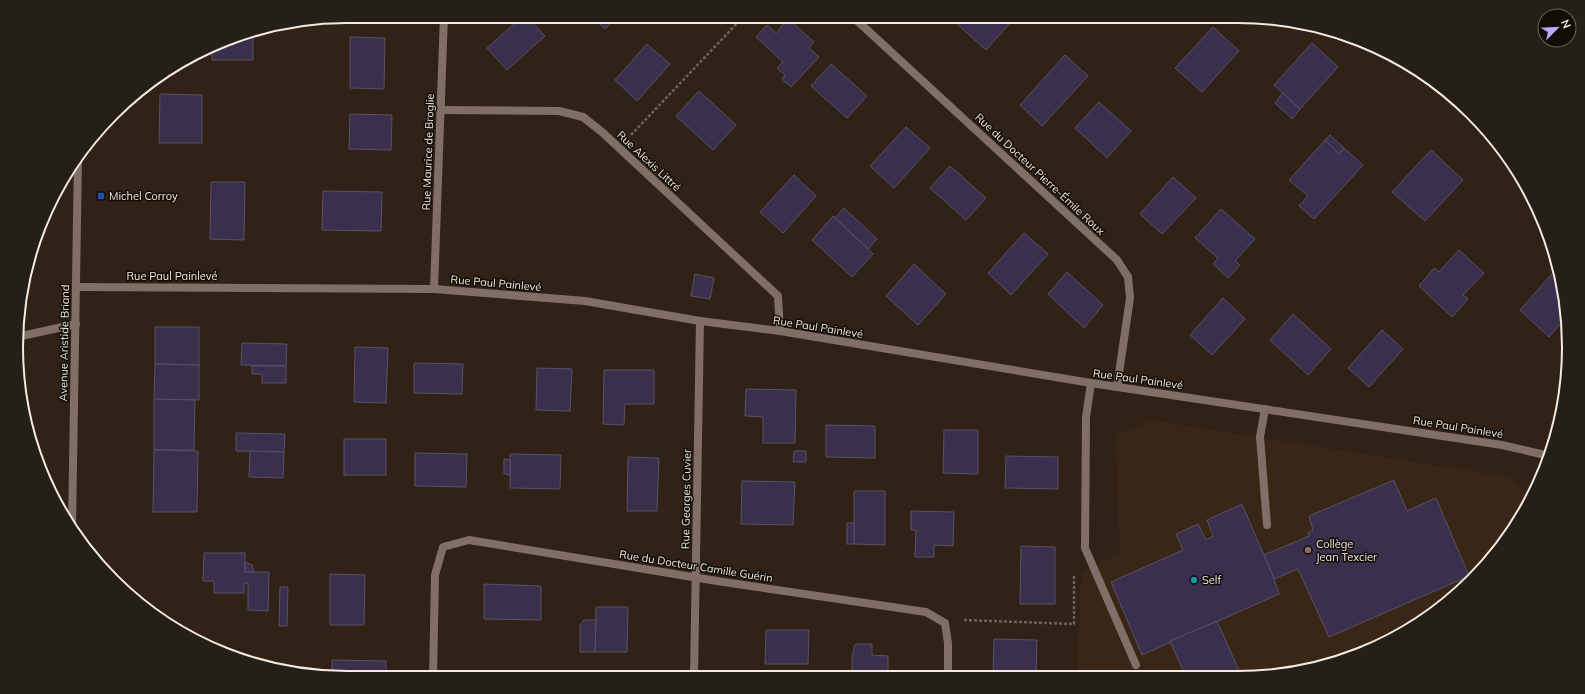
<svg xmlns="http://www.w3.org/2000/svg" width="1585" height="694" font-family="Mulish,sans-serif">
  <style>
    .built { fill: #392616 }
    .building { fill: #3a2f4d; stroke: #585264 }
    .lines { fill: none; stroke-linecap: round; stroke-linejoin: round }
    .path { stroke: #6f6258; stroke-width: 2.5; stroke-dasharray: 3 2; stroke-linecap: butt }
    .service { stroke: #806f67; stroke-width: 8 }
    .minor { stroke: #806f67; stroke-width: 8 }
    .transit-dot { fill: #1a4fb4; stroke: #130d08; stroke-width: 1.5 }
    .education-dot { fill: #8d6e63; stroke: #130d08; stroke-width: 1.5 }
    .culture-dot { fill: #0f9aa8; stroke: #130d08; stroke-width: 1.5 }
    .labels { text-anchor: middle; stroke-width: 3; stroke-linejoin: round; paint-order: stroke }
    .street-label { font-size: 11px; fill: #f4eae2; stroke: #130d08 }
    .poi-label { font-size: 11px; fill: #f4eae2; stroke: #130d08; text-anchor: start }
    .rim { fill: none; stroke: #f4eae2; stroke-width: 2 }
  </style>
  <rect width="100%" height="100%" fill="#302217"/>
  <!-- built -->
  <polygon class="built" points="1151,420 1508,477 1530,497 1513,531 1456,596 1384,644 1281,675 1077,676 1081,572 1120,553 1116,445 1118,435"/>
  <!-- building -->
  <g class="building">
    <polygon points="523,16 526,16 545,36 507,70 487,48"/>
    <polygon points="591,16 617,16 605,29"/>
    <polygon points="958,16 1006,16 1012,21 986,50 954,21"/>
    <polygon points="788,19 814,42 809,48 819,57 791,87 782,79 785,75 777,68 783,62 756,37 767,25 776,33"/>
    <polygon points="1213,27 1239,51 1202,92 1175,68"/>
    <polygon points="253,32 253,60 212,60 212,46 240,34"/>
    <polygon points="350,37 385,38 384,89 350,88"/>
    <polygon points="1312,43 1338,67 1300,109 1274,85"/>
    <polygon points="647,44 670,64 637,101 615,80"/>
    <polygon points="1065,55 1088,76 1042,126 1020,105"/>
    <polygon points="831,64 867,96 847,118 811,86"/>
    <polygon points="699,91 736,125 713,150 676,116"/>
    <polygon points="1283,93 1300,109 1292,119 1275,103"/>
    <polygon points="160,94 202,95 202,143 159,143"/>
    <polygon points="1099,102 1131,131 1107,158 1075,128"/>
    <polygon points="350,114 392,115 391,150 349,149"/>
    <polygon points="906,127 930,148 894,188 870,166"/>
    <polygon points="1330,135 1344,148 1339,154 1325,140"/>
    <polygon points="1325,140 1339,154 1344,148 1363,165 1314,219 1299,206 1308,196 1289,180"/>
    <polygon points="1431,150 1463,180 1425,221 1392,192"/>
    <polygon points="950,166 986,198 966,220 930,188"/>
    <polygon points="794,175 816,196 783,233 760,212"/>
    <polygon points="1173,177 1196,198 1162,234 1140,214"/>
    <polygon points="211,182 245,182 244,240 210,239"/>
    <polygon points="323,191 382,192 381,231 322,230"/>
    <polygon points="844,208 877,239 868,249 835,218"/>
    <polygon points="1221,209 1255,239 1235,261 1240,265 1228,278 1213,264 1218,258 1195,238"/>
    <polygon points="833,216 873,254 852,277 812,240"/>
    <polygon points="1024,233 1048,254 1011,295 988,273"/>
    <polygon points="1459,250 1484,273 1463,295 1468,299 1452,317 1419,286 1434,268 1439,272"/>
    <polygon points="914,264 946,294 918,325 886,296"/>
    <polygon points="1559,266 1567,316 1549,337 1520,310"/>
    <polygon points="1067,272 1103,305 1084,328 1048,294"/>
    <polygon points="695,274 714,278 710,299 691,296"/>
    <polygon points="1223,298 1245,319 1212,355 1190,335"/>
    <polygon points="1293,314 1331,349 1308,375 1270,340"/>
    <polygon points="155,327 199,327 199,365 155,364"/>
    <polygon points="1382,330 1403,349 1369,387 1348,368"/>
    <polygon points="242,343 287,344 286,366 241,365"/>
    <polygon points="355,347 388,348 386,403 354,402"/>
    <polygon points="414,363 463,364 462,394 414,393"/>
    <polygon points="155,364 199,365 199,400 154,399"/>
    <polygon points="252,366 286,366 286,383 262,383 262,374 252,374"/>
    <polygon points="537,368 572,369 570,411 536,410"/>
    <polygon points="604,370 654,370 654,404 625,404 624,425 603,424"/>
    <polygon points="746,389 796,390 795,443 763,443 763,417 745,416"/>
    <polygon points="154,399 195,400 194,450 154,450"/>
    <polygon points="826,425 875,426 875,458 826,457"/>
    <polygon points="944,430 978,430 978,474 943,473"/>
    <polygon points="236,433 285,434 284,452 236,451"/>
    <rect x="344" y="439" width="42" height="36"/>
    <polygon points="154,450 198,451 197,512 153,512"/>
    <polygon points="250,451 284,452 283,478 249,477"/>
    <polygon points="794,451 806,451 806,462 793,462"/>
    <polygon points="415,453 467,454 466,487 415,486"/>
    <polygon points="510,454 561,455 560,489 510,488"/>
    <polygon points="1006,456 1058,457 1058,489 1005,488"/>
    <polygon points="628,457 659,458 657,511 627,511"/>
    <polygon points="504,459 510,460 510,475 504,474"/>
    <polygon points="1394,480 1407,511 1436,498 1469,576 1329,637 1298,569 1274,579 1264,555 1309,536 1308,533 1313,530 1309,516"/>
    <polygon points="742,481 795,482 793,525 741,524"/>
    <polygon points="854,491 885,491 885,545 854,544"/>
    <polygon points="1242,504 1274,579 1279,594 1142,655 1111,582 1183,550 1176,534 1198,524 1206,540 1213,536 1207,520"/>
    <polygon points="911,511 954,512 953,546 934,545 934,557 915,557 916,530 911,530"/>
    <rect x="847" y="523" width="7" height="21"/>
    <polygon points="1021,546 1055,547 1055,604 1020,604"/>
    <polygon points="204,553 245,553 245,572 269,572 268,611 248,610 248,583 244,583 244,593 214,593 214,581 203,581"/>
    <polygon points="245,562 252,565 254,572 245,572"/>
    <polygon points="330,574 365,575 364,625 330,625"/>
    <polygon points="484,584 541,586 541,620 484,619"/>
    <polygon points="280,587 288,587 287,626 279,626"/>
    <polygon points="596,607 628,607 627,652 595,652"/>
    <polygon points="584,620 596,620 595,652 580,652 580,625"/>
    <polygon points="1217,621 1241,675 1185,675 1170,641"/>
    <polygon points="766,630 809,630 808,664 765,664"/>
    <polygon points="994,639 1037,640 1036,675 993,674"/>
    <polygon points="856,644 872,644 872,655 888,656 888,676 838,676 838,671 852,672 852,655 853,655 854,646"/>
    <polygon points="332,660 386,661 386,678 347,678 332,676"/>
    <polygon points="509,675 544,676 544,677 509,678"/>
  </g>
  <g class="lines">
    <!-- path -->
    <g class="path">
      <polyline points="631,135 744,16"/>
      <polyline points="964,620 1074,624 1074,575"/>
    </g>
    <!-- service -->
    <g class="service">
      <polyline points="1091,383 1086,417 1085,548 1136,665"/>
      <polyline points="1265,409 1260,437 1267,525"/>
    </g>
    <!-- minor -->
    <g class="minor">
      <polyline points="852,16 1117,260 1128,277 1130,298 1117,387"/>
      <polyline points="440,110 559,111 583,117 602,132 778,296 780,331"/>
      <polyline points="76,287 434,289 585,301 700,321 780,331 1091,383 1502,445 1550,456"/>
      <polyline points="434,289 444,16"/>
      <polyline points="17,337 76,324"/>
      <polyline points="72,527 78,159"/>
      <polyline points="694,677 700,321"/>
      <polyline points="433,678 435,575 443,547 469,540 717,581 926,612 945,623 948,643 948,676"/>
    </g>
  </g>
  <!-- markers -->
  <rect class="transit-dot" x="97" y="192" width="8" height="8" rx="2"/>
  <circle class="education-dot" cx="1308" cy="550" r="4"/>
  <circle class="culture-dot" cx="1194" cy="580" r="4"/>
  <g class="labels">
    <!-- street labels -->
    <g class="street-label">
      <text transform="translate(428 152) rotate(-88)" y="4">Rue Maurice de Broglie</text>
      <text transform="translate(649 161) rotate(43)" y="4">Rue Alexis Littré</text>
      <text transform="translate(1040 174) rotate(43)" y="4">Rue du Docteur Pierre-Émile Roux</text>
      <text x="172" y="280">Rue Paul Painlevé</text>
      <text transform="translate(496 283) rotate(5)" y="4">Rue Paul Painlevé</text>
      <text transform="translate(818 327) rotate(9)" y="4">Rue Paul Painlevé</text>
      <text transform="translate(64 343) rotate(-89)" y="4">Avenue Aristide Briand</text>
      <text transform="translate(1138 379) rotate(8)" y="4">Rue Paul Painlevé</text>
      <text transform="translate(1458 427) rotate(9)" y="4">Rue Paul Painlevé</text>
      <text transform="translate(686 499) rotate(-89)" y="4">Rue Georges Cuvier</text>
      <text transform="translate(696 566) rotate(9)" y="4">Rue du Docteur Camille Guérin</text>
    </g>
    <!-- poi labels -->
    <g class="poi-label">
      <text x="109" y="200">Michel Corroy</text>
      <text x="1316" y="548">Collège<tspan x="1316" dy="13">Jean Texcier</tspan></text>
      <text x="1202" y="584">Self</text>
    </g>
  </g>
  <!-- crop -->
  <path d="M0 0H1585V694H0ZM347 23H1238A324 324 0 0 1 1562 347V347A324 324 0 0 1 1238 671H347A324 324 0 0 1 23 347V347A324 324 0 0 1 347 23Z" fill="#251f19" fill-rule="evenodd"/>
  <path class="rim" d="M347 23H1238A324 324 0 0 1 1562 347V347A324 324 0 0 1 1238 671H347A324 324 0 0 1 23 347V347A324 324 0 0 1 347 23Z"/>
  <!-- north arrow -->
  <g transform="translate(1557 28) rotate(66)"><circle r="19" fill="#130d08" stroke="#6d655f"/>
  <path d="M0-3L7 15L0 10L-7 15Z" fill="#bcaaf6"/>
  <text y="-6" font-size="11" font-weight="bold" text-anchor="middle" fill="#f4eae2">N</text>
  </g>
</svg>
